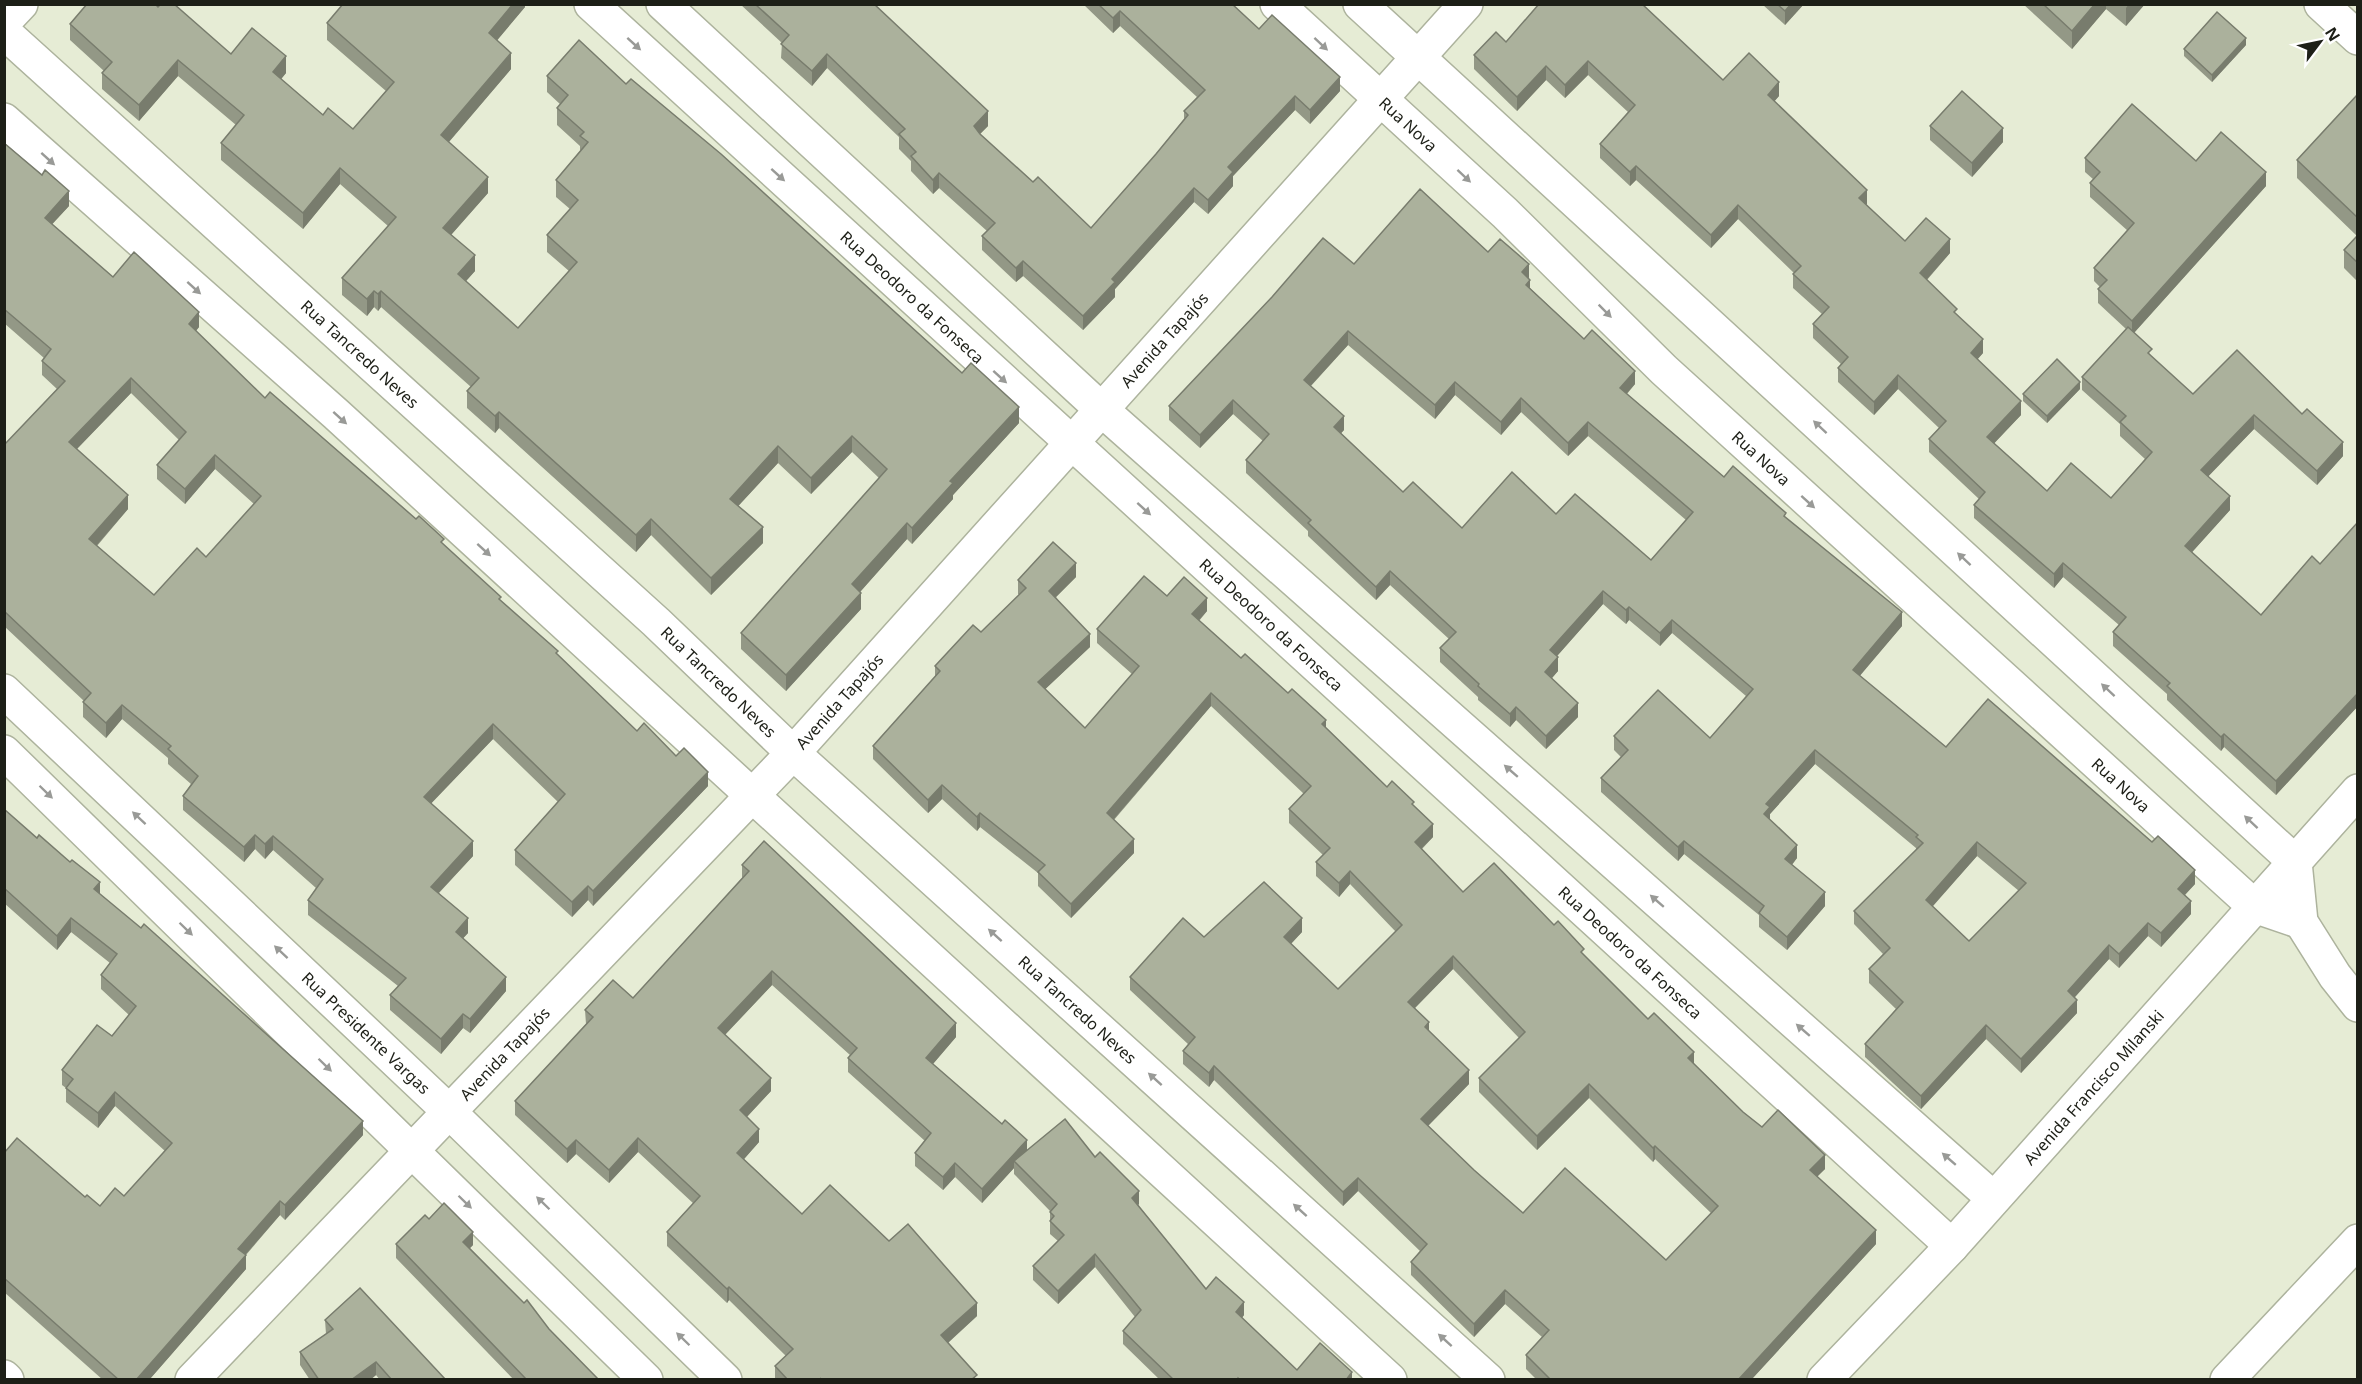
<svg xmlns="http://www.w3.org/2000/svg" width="2362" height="1384" font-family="'Noto Sans',sans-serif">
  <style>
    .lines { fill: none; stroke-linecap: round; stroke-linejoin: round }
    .minor-casing { stroke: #adb39d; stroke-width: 36 }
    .tertiary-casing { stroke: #adb39d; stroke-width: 36 }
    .minor { stroke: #fff; stroke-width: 33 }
    .tertiary { stroke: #fff; stroke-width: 33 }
    .wall { fill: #939886; fill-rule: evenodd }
    .shaded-wall { fill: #787c6d }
    .building { fill: #abb19c; stroke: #787c6d; stroke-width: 1.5; fill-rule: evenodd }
    .oneway { fill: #999a97 }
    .labels { text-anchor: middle; stroke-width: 6; stroke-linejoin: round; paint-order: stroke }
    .street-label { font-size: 16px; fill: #1d1f17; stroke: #fff }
  </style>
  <rect width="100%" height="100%" fill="#e6ecd5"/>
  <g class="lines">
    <defs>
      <g id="minor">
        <path id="s1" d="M 591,4 L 1952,1246"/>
        <polyline points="663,4 1102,410 1993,1198"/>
        <path id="s2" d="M 1277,4 L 1505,213 L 1664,370 L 2254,906 L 2301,922"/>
        <polyline points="1360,4 2295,862 2301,922 2335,976 2358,1005"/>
        <polyline points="2321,4 2358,38"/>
        <polyline points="4,22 21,4"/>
        <path id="s3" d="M 4,32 L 656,622 L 793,753 L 1488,1380"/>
        <polyline points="4,120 336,414 1390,1380"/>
        <path id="s4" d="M 4,691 L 437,1100 L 725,1380"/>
        <polyline points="4,752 646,1380"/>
        <polyline points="4,1377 7,1380"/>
        <path id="s5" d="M 1824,1380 L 1952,1246 L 2358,791"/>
        <polyline points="2227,1380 2358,1241"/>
      </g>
      <g id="tertiary">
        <path id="s6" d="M 192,1380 L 793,753 L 1466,4"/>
      </g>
    </defs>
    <!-- minor casing -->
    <use href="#minor" class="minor-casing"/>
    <!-- tertiary casing -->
    <use href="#tertiary" class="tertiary-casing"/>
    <!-- minor -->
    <use href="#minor" class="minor"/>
    <!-- tertiary -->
    <use href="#tertiary" class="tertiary"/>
  </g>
  <!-- wall -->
  <g class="wall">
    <polygon points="525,4 525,7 497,40 511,69 449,142 488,193 451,235 475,271 466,281 518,328 569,271 547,252 547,235 570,209 556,197 556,180 580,151 580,146 557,125 557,108 561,105 547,92 547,76 626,84 1019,423 953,495 953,499 912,544 907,539 860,592 861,609 786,691 741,649 741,633 879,478 852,452 811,494 778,463 738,506 763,543 711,595 651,535 636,552 499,428 495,433 467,408 467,391 471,387 381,307 378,311 374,307 367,316 342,295 342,278 388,226 340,184 303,229 221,160 221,143 236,125 178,76 139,121 102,89 102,73 104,71 70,40 70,24 158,7 231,54 286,73 281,79 323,115 353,129 386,91 327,40 327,23"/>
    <polygon points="740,4 874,4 988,126 980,134 1033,182 1091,228 1156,154 1184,119 1184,111 1197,97 1120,26 1113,33 1083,4 1232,4 1259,29 1340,91 1310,124 1295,110 1233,176 1233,186 1208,214 1194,202 1115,289 1115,297 1083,330 1023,276 1016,282 982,250 982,236 987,231 939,188 933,194 911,171 911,161 899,149 899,137 827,68 812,86 781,58 782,43"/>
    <polygon points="1762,4 1804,4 1785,25"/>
    <polygon points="2023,4 2145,4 2126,26 2106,9 2072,49"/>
    <polygon points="1644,6 1723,80 1779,96 1774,101 1867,204 1866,205 1905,241 1950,253 1927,280 1957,315 1983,353 1977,359 2021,415 1994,443 2047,491 2111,498 2145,459 2120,436 2120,424 2082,390 2082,377 2126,329 2098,303 2098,289 2100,287 2094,281 2094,268 2128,231 2090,197 2090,183 2094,180 2085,172 2085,158 2196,161 2266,186 2134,333 2152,357 2193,394 2237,350 2343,456 2317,485 2254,429 2208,476 2230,510 2192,552 2261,615 2320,564 2358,522 2358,706 2276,795 2224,747 2221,751 2167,700 2167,694 2113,646 2113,632 2119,625 2063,577 2054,588 1974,518 1974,505 1979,499 1929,452 1929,439 1939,428 1898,389 1874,415 1838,382 1838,368 1841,364 1813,338 1813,324 1822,314 1793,288 1793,274 1794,273 1738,219 1711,248 1636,180 1630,186 1600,158 1600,144 1628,112 1588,75 1565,98 1546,80 1517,111 1474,69 1474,55 1506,42"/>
    <polygon points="2246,45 2212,82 2184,56 2184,49"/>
    <polygon points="2358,94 2358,282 2344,268 2344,250 2357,236 2297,178 2297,160"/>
    <polygon points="1930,126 2003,142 1972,177 1930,140"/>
    <path d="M 4,143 L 42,175 L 69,206 L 52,224 L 113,277 L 199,327 L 196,331 L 265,398 L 444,545 L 501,601 L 637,731 L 676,756 L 708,786 L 593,906 L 588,900 L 572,917 L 515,865 L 515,850 L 558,802 L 493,739 L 431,803 L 473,856 L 439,893 L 468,933 L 463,938 L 506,991 L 470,1033 L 463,1028 L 441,1054 L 390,1010 L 390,995 L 398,986 L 308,915 L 308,900 L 316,888 L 273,850 L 265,859 L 255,849 L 244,862 L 183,810 L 183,796 L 191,784 L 168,764 L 168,758 L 122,719 L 106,738 L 83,717 L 83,702 L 84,701 L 4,626 L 4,445 L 57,389 L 42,375 L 42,361 L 44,358 L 4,323 ZM 131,393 L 179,440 L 157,465 L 157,479 L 185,504 L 215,469 L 254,504 L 206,557 L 154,595 L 97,546 L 128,509 L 77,449 Z"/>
    <path d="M 1488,252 L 1529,277 L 1530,288 L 1584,339 L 1635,384 L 1627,394 L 1724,477 L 1786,518 L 1902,626 L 1859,676 L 1946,747 L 2195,884 L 2185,895 L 2191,914 L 2161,947 L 2148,936 L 2119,968 L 2109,959 L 2074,997 L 2077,1013 L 2021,1073 L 1986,1039 L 1921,1109 L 1865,1057 L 1865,1044 L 1896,1009 L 1869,983 L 1869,969 L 1883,954 L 1854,924 L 1854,911 L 1916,850 L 1916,848 L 1815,764 L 1770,814 L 1770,820 L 1797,858 L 1792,865 L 1825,906 L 1787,950 L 1759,927 L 1759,915 L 1684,854 L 1678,861 L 1601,792 L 1601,778 L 1621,757 L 1614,750 L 1614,736 L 1710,738 L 1746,696 L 1672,633 L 1660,646 L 1629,620 L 1626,624 L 1603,604 L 1557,656 L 1558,671 L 1552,678 L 1578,717 L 1546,749 L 1516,720 L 1510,727 L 1478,700 L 1478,697 L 1440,662 L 1440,648 L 1449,639 L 1390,585 L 1376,600 L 1308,536 L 1308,531 L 1246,473 L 1246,460 L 1263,441 L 1233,414 L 1200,448 L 1169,420 L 1169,406 L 1354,264 ZM 1348,345 L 1435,419 L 1455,395 L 1501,435 L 1521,412 L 1568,456 L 1588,436 L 1686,520 L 1651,560 L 1556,514 L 1462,528 L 1403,492 L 1341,433 L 1344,430 L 1311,386 ZM 1977,856 L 2019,891 L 1969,941 L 1932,906 Z"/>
    <polygon points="2080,389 2047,423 2023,401 2023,394"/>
    <path d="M 1076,577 L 1056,597 L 1090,647 L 1045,689 L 1085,728 L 1132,674 L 1097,643 L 1097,629 L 1167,596 L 1207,611 L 1199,621 L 1241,658 L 1326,728 L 1387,787 L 1414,806 L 1433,837 L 1422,849 L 1463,892 L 1554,925 L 1648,1019 L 1743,1112 L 1762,1127 L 1825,1169 L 1817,1176 L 1876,1244 L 1751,1380 L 1537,1380 L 1526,1369 L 1526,1355 L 1542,1337 L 1505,1304 L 1474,1337 L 1411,1275 L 1411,1262 L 1420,1251 L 1358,1191 L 1343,1206 L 1214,1080 L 1209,1087 L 1183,1064 L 1183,1051 L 1188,1044 L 1130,990 L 1130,977 L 1204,937 L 1302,932 L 1291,944 L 1338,989 L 1396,932 L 1350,884 L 1339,897 L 1316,876 L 1316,862 L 1323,855 L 1289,823 L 1289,809 L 1304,794 L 1211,706 L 1114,820 L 1134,853 L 1071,918 L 1038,886 L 1038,873 L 980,827 L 977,831 L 942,799 L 928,813 L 873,759 L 873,746 L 935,677 L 935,666 L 981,632 L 1019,595 L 1018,594 L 1018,580 ZM 1453,969 L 1519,1038 L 1479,1078 L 1479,1092 L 1537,1150 L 1589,1098 L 1653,1162 L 1655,1159 L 1711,1213 L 1666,1260 L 1523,1213 L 1474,1170 L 1428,1126 L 1469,1084 L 1429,1032 L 1415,1008 Z"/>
    <polygon points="4,809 100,894 363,1135 285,1220 280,1215 246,1255 246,1269 149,1380 103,1380 4,1292 4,1153 100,1206 124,1196 165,1151 115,1106 98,1128 66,1102 66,1088 62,1085 62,1070 112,1036 129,1015 101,989 101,975 110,963 71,932 57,950 4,903"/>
    <polygon points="742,865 956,1037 933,1064 1027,1150 1095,1157 1139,1204 1138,1205 1206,1289 1244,1315 1242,1318 1297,1370 1352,1380 1160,1380 1123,1344 1123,1331 1135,1317 1095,1267 1058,1304 1033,1280 1033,1266 1058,1241 1050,1234 1050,1211 1014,1174 1014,1168 982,1203 955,1177 943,1190 915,1166 915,1153 925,1141 848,1072 848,1058 850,1055 772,985 725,1035 771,1091 747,1117 759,1142 744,1159 802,1214 889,1241 977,1316 948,1343 977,1380 775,1380 775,1366 786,1356 729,1300 727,1303 667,1246 667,1232 694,1204 638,1152 609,1183 576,1154 567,1163 515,1115 515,1101 586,1024 585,1010 633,998 742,878"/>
    <polygon points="429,1219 473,1245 470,1248 599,1380 514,1380 396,1258 396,1244"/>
    <polygon points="325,1320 446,1380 380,1380 376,1375 370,1380 310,1380 300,1365 300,1352 326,1334"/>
  </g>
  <!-- shaded-wall -->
  <g class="shaded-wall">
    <polygon points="513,4 525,4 525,7 489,50 489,33"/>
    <polygon points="1791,4 1804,4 1785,25 1785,11"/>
    <polygon points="2095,4 2106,4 2106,9 2072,49 2072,31"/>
    <polygon points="2129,4 2145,4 2126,26 2126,8"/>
    <polygon points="1120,11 1120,26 1113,33 1113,18"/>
    <polygon points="2246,38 2246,45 2212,82 2212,75"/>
    <polygon points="511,53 511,69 441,151 441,135"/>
    <polygon points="827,54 827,68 812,86 812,71"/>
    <polygon points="286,56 286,73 273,89 273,72"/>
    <polygon points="178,60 178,76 139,121 139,105"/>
    <polygon points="1588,61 1588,75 1565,98 1565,85"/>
    <polygon points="1546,66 1546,80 1517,111 1517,97"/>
    <polygon points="1340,77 1340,91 1310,124 1310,110"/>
    <polygon points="1779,82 1779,96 1768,109 1768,95"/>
    <polygon points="1295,96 1295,110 1233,176 1233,186 1208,214 1208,200 1228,167"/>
    <polygon points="988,111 988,126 974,140 974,126"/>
    <polygon points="2003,128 2003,142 1972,177 1972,163"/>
    <polygon points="1636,166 1636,180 1630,186 1630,172"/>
    <polygon points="340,168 340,184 303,229 303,213"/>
    <polygon points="2266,172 2266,186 2132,335 2132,321"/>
    <polygon points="939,173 939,188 933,194 933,180"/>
    <polygon points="488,177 488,193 443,244 443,228"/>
    <polygon points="1194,188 1194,202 1115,289 1115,297 1083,330 1083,316 1112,279"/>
    <polygon points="1867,190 1867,204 1859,212 1859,198"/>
    <polygon points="69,191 69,206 45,232 45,218"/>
    <polygon points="1738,205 1738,219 1711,248 1711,235"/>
    <polygon points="1950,239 1950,253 1920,287 1920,273"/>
    <polygon points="475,255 475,271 458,290 458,274"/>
    <polygon points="1023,261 1023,276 1016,282 1016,268"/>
    <polygon points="1529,264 1529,277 1522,286 1522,272"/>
    <polygon points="1530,280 1530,293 1526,285"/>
    <polygon points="374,291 374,307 367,316 367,299"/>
    <polygon points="381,291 381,307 378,311 378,294"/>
    <polygon points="199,312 199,327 189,339 189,324"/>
    <polygon points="1348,331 1348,345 1304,393 1304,380"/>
    <polygon points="1983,339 1983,353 1971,367 1971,353"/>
    <polygon points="1635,371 1635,384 1620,401 1620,388"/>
    <polygon points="1898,375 1898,389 1874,415 1874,402"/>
    <polygon points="131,378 131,393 69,457 69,442"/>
    <polygon points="1455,382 1455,395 1435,419 1435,405"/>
    <polygon points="2080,382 2080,389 2047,423 2047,416"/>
    <polygon points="1521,398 1521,412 1501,435 1501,422"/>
    <polygon points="1233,400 1233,414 1200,448 1200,435"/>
    <polygon points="2021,401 2021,415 1987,451 1987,437"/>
    <polygon points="1019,407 1019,423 953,495 953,499 912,544 912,528 950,481"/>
    <polygon points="499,412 499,428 495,433 495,416"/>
    <polygon points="2254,415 2254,429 2201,484 2201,470"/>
    <polygon points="1344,416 1344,430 1334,441 1334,427"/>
    <polygon points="1588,422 1588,436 1568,456 1568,443"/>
    <polygon points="852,436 852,452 811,494 811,478"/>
    <polygon points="2343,442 2343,456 2317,485 2317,471"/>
    <polygon points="778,446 778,463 730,515 730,499"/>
    <polygon points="215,455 215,469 185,504 185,489"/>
    <polygon points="128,495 128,509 89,554 89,539"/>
    <polygon points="2230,496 2230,510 2185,560 2185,546"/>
    <polygon points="651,519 651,535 636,552 636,535"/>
    <polygon points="907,523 907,539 852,601 852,584"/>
    <polygon points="763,527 763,543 711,595 711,578"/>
    <polygon points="1076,563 1076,577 1049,604 1049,591"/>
    <polygon points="2063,563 2063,577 2054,588 2054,574"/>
    <polygon points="1390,571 1390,585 1376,600 1376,587"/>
    <polygon points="1603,591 1603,604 1550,664 1550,650"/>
    <polygon points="861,593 861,609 786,691 786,675"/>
    <polygon points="1207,598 1207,611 1192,628 1192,614"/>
    <polygon points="1629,607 1629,620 1626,624 1626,610"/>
    <polygon points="1902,612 1902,626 1853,684 1853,670"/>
    <polygon points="1672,620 1672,633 1660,646 1660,633"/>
    <polygon points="1090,634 1090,647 1038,696 1038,682"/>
    <polygon points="1558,657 1558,671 1545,686 1545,672"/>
    <polygon points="1211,693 1211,706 1107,827 1107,813"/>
    <polygon points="2358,693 2358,706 2276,795 2276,781"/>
    <polygon points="1578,703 1578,717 1546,749 1546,736"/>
    <polygon points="122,705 122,719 106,738 106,723"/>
    <polygon points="1516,707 1516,720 1510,727 1510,714"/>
    <polygon points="1326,720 1326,734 1322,724"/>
    <polygon points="493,724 493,739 424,811 424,797"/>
    <polygon points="2224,734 2224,747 2221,751 2221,737"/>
    <polygon points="1815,750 1815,764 1770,814 1770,820 1764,814 1766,804"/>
    <polygon points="708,772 708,786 593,906 593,891"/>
    <polygon points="942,785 942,799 928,813 928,800"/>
    <polygon points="980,813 980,827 977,831 977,817"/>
    <polygon points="1433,824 1433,837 1415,855 1415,842"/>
    <polygon points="255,835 255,849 244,862 244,847"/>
    <polygon points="273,836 273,850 265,859 265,844"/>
    <polygon points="1134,839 1134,853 1071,918 1071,904"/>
    <polygon points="473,841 473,856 431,901 431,887"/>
    <polygon points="1684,841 1684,854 1678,861 1678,847"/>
    <polygon points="1977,842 1977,856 1926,914 1926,900"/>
    <polygon points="1797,845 1797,858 1785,873 1785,859"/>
    <polygon points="2195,870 2195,884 2178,902 2178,889"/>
    <polygon points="1350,871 1350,884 1339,897 1339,883"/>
    <polygon points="100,882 100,896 94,889"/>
    <polygon points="588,886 588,900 572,917 572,902"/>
    <polygon points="1825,892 1825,906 1787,950 1787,937"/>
    <polygon points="2191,901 2191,914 2161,947 2161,933"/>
    <polygon points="71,918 71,932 57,950 57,936"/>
    <polygon points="468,918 468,933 456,946 456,932"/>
    <polygon points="1302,918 1302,932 1284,951 1284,937"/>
    <polygon points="2148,923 2148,936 2119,968 2119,954"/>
    <polygon points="2109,945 2109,959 2068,1005 2068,991"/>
    <polygon points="1453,956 1453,969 1408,1015 1408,1002"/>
    <polygon points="772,971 772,985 718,1042 718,1028"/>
    <polygon points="506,977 506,991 470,1033 470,1019"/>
    <polygon points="2077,1000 2077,1013 2021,1073 2021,1059"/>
    <polygon points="463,1014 463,1028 441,1054 441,1039"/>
    <polygon points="1429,1022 1429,1036 1425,1027"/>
    <polygon points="956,1023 956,1037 926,1072 926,1058"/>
    <polygon points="1986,1025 1986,1039 1921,1109 1921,1096"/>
    <polygon points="1694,1052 1694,1066 1688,1058"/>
    <polygon points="1214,1066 1214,1080 1209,1087 1209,1073"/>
    <polygon points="1469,1070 1469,1084 1421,1133 1421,1119"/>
    <polygon points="771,1078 771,1091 740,1124 740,1110"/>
    <polygon points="1589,1084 1589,1098 1537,1150 1537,1136"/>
    <polygon points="115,1092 115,1106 98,1128 98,1113"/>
    <polygon points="363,1121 363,1135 285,1220 285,1205"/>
    <polygon points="759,1129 759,1142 737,1167 737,1153"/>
    <polygon points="638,1138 638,1152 609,1183 609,1170"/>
    <polygon points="576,1140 576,1154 567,1163 567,1149"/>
    <polygon points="1027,1140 1027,1154 1014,1161 1014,1168 982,1203 982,1189"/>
    <polygon points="1655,1146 1655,1159 1653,1162 1653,1148"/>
    <polygon points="1825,1155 1825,1169 1810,1184 1810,1170"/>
    <polygon points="955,1163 955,1177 943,1190 943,1177"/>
    <polygon points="1358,1178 1358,1191 1343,1206 1343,1192"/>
    <polygon points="1139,1191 1139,1204 1132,1211 1132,1198"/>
    <polygon points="280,1201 280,1215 238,1263 238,1249"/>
    <polygon points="1876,1230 1876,1244 1751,1380 1738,1380"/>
    <polygon points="473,1232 473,1245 463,1255 463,1242"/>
    <polygon points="1095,1254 1095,1267 1058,1304 1058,1291"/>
    <polygon points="246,1255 246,1269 149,1380 136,1380"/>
    <polygon points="729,1287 729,1300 727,1303 727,1289"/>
    <polygon points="1505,1290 1505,1304 1474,1337 1474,1324"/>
    <polygon points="1244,1302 1244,1315 1236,1325 1236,1312"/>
    <polygon points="977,1303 977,1316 941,1349 941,1335"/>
    <polygon points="376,1362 376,1375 370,1380 351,1380"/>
    <polygon points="1352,1372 1352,1380 1346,1380"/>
  </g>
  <!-- building -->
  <g class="building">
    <polygon points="87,4 155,4 158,7 161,4 174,4 231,54 252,28 286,56 273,72 323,115 328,108 353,129 394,82 327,23 343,4 513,4 489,33 511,53 441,135 488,177 443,228 475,255 458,274 518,328 577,262 547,235 578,200 556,180 588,142 580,136 584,132 557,108 568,95 547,76 579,40 626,84 631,79 721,154 962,373 971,363 1019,407 950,481 953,483 912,528 907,523 852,584 861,593 786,675 741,633 887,469 852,436 811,478 778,446 730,499 763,527 711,578 651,519 636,535 499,412 495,416 467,391 479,378 381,291 378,294 374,291 367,299 342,278 396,217 340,168 303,213 221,143 244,115 178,60 139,105 102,73 112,62 70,24"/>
    <polygon points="755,4 874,4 988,111 974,126 980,134 1033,182 1038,177 1091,228 1156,154 1188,115 1184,111 1205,90 1120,11 1113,18 1098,4 1232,4 1259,29 1272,15 1340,77 1310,110 1295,96 1228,167 1233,172 1208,200 1194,188 1112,279 1115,282 1083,316 1023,261 1016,268 982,236 995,223 939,173 933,180 911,156 916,152 899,134 905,129 827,54 812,71 781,44 789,35"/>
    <polygon points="1539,4 1642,4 1723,80 1749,53 1779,82 1768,95 1867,190 1859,198 1905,241 1926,218 1950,239 1920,273 1957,309 1954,312 1983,339 1971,353 2021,401 1987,437 2047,491 2071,463 2111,498 2152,452 2120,422 2126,416 2082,377 2128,327 2152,349 2148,353 2193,394 2237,350 2302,414 2307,409 2343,442 2317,471 2254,415 2201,470 2230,496 2185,546 2261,615 2312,556 2320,564 2358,522 2358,693 2276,781 2224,734 2221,737 2167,686 2170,683 2113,632 2126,617 2063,563 2054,574 1974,505 1985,492 1929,439 1946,421 1898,375 1874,402 1838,368 1848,357 1813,324 1829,307 1793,274 1801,266 1738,205 1711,235 1636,166 1630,172 1600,144 1635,105 1588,61 1565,85 1546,66 1517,97 1474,55 1496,32 1506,42"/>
    <polygon points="1777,4 1791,4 1785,11"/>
    <polygon points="2043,4 2095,4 2072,31"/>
    <polygon points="2217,12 2246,38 2212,75 2184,49"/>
    <polygon points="1962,91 2003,128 1972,163 1930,126"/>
    <polygon points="2358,94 2358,218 2297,160"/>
    <polygon points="2132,104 2196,161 2221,132 2266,172 2132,321 2098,289 2107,280 2094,268 2134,223 2090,183 2100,172 2085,158"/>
    <path d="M 4,143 L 42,175 L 45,170 L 69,191 L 45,218 L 113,277 L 134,252 L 199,312 L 189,324 L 265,398 L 270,392 L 416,519 L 419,516 L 444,539 L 441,542 L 501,597 L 499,599 L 558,651 L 556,653 L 637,731 L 644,723 L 676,756 L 684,748 L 708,772 L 593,891 L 588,886 L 572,902 L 515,850 L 565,794 L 493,724 L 424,797 L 473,841 L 431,887 L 468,918 L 456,932 L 506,977 L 470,1019 L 463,1014 L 441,1039 L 390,995 L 406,978 L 308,900 L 323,879 L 273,836 L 265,844 L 255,835 L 244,847 L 183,796 L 198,776 L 168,749 L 171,746 L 122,705 L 106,723 L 83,702 L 91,693 L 4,611 L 4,445 L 65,381 L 42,361 L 51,349 L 4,309 ZM 131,378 L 186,432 L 157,465 L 185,489 L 215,455 L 261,496 L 206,557 L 197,548 L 154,595 L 89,539 L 128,495 L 69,442 Z"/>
    <path d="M 1420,189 L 1488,252 L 1500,239 L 1529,264 L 1522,272 L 1530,280 L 1526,285 L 1584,339 L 1592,330 L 1635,371 L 1620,388 L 1724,477 L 1733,466 L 1786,513 L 1784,516 L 1902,612 L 1853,670 L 1946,747 L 1988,699 L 2152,842 L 2158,836 L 2195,870 L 2178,889 L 2191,901 L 2161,933 L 2148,923 L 2119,954 L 2109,945 L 2068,991 L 2077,1000 L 2021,1059 L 1986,1025 L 1921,1096 L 1865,1044 L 1903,1002 L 1869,969 L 1890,948 L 1854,911 L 1923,843 L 1916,837 L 1918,835 L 1815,750 L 1766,804 L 1770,807 L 1764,814 L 1797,845 L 1785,859 L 1825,892 L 1787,937 L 1759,913 L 1764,906 L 1684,841 L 1678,847 L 1601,778 L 1628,750 L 1614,736 L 1658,690 L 1710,738 L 1753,689 L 1672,620 L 1660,633 L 1629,607 L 1626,610 L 1603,591 L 1550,650 L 1558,657 L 1545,672 L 1578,703 L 1546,736 L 1516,707 L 1510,714 L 1478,686 L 1479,684 L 1440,648 L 1456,632 L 1390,571 L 1376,587 L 1308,523 L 1311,520 L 1246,460 L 1269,434 L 1233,400 L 1200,435 L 1169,406 L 1272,297 L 1323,238 L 1354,264 ZM 1348,331 L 1435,405 L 1455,382 L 1501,422 L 1521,398 L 1568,443 L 1588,422 L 1693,512 L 1651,560 L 1575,494 L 1556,514 L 1512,472 L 1462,528 L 1413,482 L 1403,492 L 1334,427 L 1344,416 L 1304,380 ZM 1977,842 L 2026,883 L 1969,941 L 1926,900 Z"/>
    <polygon points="2358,235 2358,263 2344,250"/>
    <polygon points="2057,359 2080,382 2047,416 2023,394"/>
    <path d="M 1053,542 L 1076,563 L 1049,591 L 1090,634 L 1038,682 L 1085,728 L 1139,666 L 1097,629 L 1144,576 L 1167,596 L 1184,577 L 1207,598 L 1192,614 L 1241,658 L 1245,654 L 1288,693 L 1292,689 L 1326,720 L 1322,724 L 1387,787 L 1392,781 L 1414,802 L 1412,804 L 1433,824 L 1415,842 L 1463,892 L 1494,863 L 1554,925 L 1558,921 L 1584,949 L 1581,952 L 1648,1019 L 1654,1013 L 1694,1052 L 1688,1058 L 1743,1112 L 1762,1127 L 1778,1110 L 1825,1155 L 1810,1170 L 1876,1230 L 1738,1380 L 1551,1380 L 1526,1355 L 1549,1330 L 1505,1290 L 1474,1324 L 1411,1262 L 1427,1244 L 1358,1178 L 1343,1192 L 1214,1066 L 1209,1073 L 1183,1051 L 1195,1037 L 1130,977 L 1183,918 L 1204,937 L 1264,882 L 1302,918 L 1284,937 L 1338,989 L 1402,925 L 1350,871 L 1339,883 L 1316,862 L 1330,848 L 1289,809 L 1311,786 L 1211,693 L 1107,813 L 1134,839 L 1071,904 L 1038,872 L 1045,865 L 980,813 L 977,817 L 942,785 L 928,800 L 873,746 L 940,671 L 935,666 L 973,625 L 981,632 L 1026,588 L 1018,580 ZM 1453,956 L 1525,1032 L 1479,1078 L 1537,1136 L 1589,1084 L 1653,1148 L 1655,1146 L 1718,1206 L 1666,1260 L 1565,1168 L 1523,1213 L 1474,1170 L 1421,1119 L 1469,1070 L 1425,1027 L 1429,1022 L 1408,1002 Z"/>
    <polygon points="4,809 37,838 39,835 70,862 72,860 100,882 94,889 141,928 144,924 363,1121 285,1205 280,1201 238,1249 246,1255 136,1380 119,1380 4,1278 4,1153 17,1138 85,1197 87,1195 100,1206 115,1188 124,1196 172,1143 115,1092 98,1113 66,1088 73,1079 62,1070 97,1025 112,1036 136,1006 101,975 117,954 71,918 57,936 4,888"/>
    <polygon points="764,841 956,1023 926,1058 1002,1124 1005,1120 1027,1140 982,1189 955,1163 943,1177 915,1153 931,1133 848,1058 857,1048 772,971 718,1028 771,1078 740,1110 759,1129 737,1153 802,1214 830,1185 889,1241 908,1224 977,1303 941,1335 977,1375 971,1380 820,1380 820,1379 819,1380 788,1380 775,1366 793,1349 729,1287 727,1289 667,1232 700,1196 638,1138 609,1170 576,1140 567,1149 515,1101 593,1017 585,1010 613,980 633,998 749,871 742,865"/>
    <polygon points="1065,1119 1095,1157 1100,1152 1139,1191 1132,1198 1206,1289 1216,1277 1244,1302 1236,1312 1297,1370 1320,1343 1352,1372 1346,1380 1240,1380 1238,1378 1237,1380 1174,1380 1123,1331 1141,1310 1095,1254 1058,1291 1033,1266 1064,1235 1050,1221 1054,1216 1050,1212 1057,1204 1014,1161"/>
    <polygon points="444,1203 473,1232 463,1242 524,1303 527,1300 549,1329 599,1380 527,1380 396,1244 425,1215 429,1219"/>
    <polygon points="360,1288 446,1380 392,1380 376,1362 351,1380 319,1380 300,1352 333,1329 325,1320"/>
  </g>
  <!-- one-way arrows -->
  <defs><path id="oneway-solid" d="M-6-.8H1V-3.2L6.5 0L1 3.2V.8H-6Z" transform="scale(1.5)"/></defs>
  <g class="oneway">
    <use href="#oneway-solid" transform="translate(634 44) rotate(42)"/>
    <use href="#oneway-solid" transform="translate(1321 44) rotate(43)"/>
    <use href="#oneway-solid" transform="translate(48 159) rotate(42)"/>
    <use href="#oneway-solid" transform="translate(778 175) rotate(42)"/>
    <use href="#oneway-solid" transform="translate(1464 176) rotate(43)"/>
    <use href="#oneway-solid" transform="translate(194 288) rotate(42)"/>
    <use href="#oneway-solid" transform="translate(1605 311) rotate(45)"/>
    <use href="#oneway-solid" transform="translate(1000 377) rotate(42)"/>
    <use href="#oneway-solid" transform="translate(340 418) rotate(42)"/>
    <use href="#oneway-solid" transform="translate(1820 427) rotate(-137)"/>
    <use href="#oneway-solid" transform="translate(1808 502) rotate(42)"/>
    <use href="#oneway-solid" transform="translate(1144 509) rotate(42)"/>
    <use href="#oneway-solid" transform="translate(484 550) rotate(42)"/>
    <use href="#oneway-solid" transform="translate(1964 559) rotate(-137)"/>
    <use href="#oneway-solid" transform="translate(2108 690) rotate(-137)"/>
    <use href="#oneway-solid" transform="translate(1511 771) rotate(-139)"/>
    <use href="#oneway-solid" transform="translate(46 792) rotate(44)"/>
    <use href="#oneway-solid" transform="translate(139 818) rotate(-137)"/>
    <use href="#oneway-solid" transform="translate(2251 822) rotate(-137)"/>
    <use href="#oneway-solid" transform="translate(1657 901) rotate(-139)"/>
    <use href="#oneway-solid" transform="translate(186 929) rotate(44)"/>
    <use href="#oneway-solid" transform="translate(995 935) rotate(-138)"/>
    <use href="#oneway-solid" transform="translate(281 952) rotate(-137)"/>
    <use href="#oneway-solid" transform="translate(1803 1030) rotate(-139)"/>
    <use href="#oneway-solid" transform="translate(325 1065) rotate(44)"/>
    <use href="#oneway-solid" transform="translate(1155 1079) rotate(-138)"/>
    <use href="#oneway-solid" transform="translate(1949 1159) rotate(-139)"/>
    <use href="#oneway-solid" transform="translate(465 1202) rotate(44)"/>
    <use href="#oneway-solid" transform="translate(543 1203) rotate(-136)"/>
    <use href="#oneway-solid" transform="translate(1300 1210) rotate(-138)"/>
    <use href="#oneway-solid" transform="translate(683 1339) rotate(-136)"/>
    <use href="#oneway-solid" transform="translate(1445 1340) rotate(-138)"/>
  </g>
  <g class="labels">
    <!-- street labels -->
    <g class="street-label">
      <text dy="6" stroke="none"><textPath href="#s2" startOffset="178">Rua Nova</textPath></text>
      <text dy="6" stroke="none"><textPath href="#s1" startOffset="435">Rua Deodoro da Fonseca</textPath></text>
      <text dy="6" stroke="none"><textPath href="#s6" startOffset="1424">Avenida Tapajós</textPath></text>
      <text dy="6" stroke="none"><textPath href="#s3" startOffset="480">Rua Tancredo Neves</textPath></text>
      <text dy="6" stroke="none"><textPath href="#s2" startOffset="664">Rua Nova</textPath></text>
      <text dy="6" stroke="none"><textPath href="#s1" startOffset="921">Rua Deodoro da Fonseca</textPath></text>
      <text dy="6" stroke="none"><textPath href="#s3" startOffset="966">Rua Tancredo Neves</textPath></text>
      <text dy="6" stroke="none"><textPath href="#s6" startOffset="938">Avenida Tapajós</textPath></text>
      <text dy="6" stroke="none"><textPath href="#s2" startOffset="1150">Rua Nova</textPath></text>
      <text dy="6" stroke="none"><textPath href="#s1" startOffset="1407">Rua Deodoro da Fonseca</textPath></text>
      <text dy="6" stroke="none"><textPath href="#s3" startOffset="1452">Rua Tancredo Neves</textPath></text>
      <text dy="6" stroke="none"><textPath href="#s4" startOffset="498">Rua Presidente Vargas</textPath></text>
      <text dy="6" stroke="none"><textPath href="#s6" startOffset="452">Avenida Tapajós</textPath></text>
      <text dy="6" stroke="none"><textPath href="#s5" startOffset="398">Avenida Francisco Milanski</textPath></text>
    </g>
  </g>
  <!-- border -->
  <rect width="2362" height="1384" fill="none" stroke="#1d1f17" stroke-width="12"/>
  <!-- north arrow -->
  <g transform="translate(2320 42) rotate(58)" stroke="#ffffff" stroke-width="4.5" paint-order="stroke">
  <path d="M0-4.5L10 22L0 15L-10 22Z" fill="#1d1f17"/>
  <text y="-9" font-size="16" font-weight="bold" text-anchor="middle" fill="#1d1f17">N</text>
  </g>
</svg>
